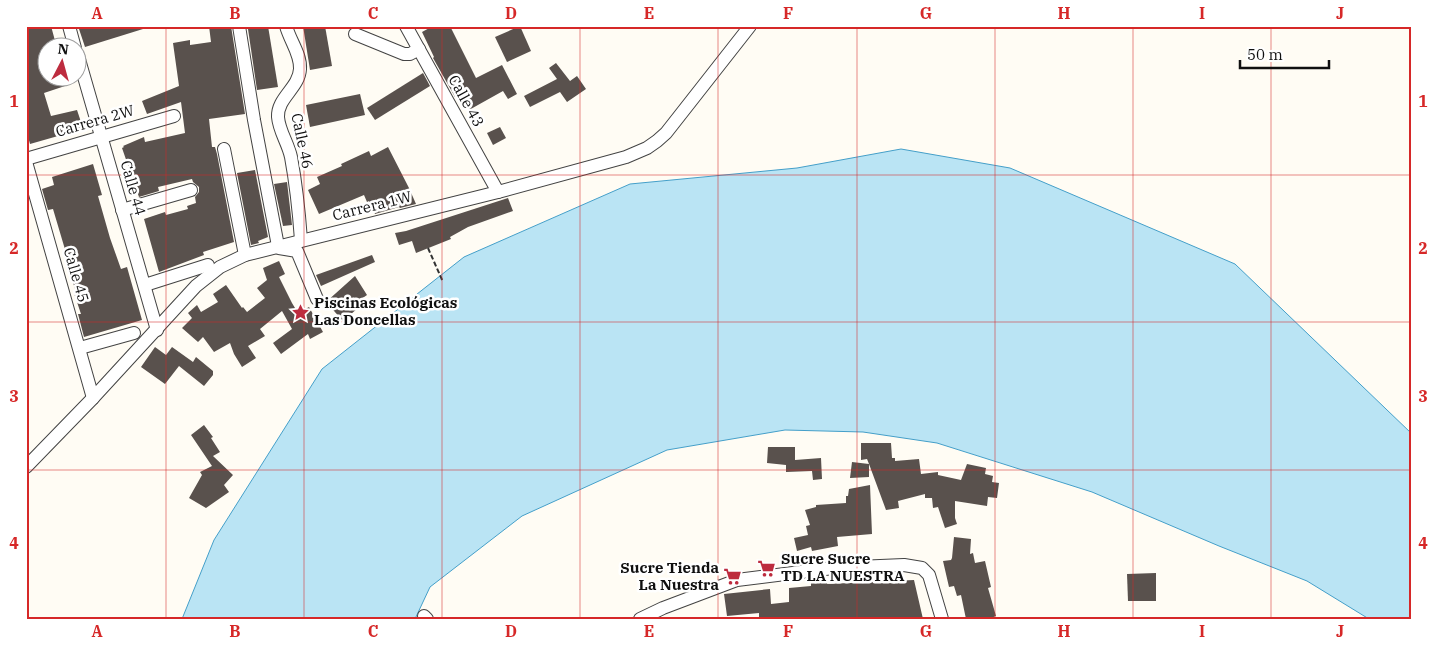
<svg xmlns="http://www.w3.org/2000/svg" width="1437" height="645" font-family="'IBM Plex Serif',serif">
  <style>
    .water { fill: #bae4f4; stroke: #449fc9 }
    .building { fill: #59514d }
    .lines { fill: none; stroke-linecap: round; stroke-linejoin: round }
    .minor-casing { stroke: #434343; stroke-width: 14 }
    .path { stroke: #323232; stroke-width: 2; stroke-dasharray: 5 2.5; stroke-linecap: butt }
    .minor { stroke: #fff; stroke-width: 12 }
    .grid { fill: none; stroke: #d62828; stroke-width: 1; stroke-opacity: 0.55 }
    .labels { text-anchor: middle; stroke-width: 5; stroke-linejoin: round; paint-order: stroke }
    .street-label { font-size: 15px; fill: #101010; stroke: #fff }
    .poi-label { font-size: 15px; font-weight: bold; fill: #101010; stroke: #fff; text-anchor: start }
    .neatline { fill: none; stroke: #d62828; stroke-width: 2 }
    .grid-label { font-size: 16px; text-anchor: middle; font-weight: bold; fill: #d62828 }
  </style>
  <rect width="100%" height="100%" fill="#fffcf4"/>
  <!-- water -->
  <polygon class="water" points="901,149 1010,168 1235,264 1411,433 1411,619 1369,619 1307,581 1219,546 1092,492 937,443 863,432 785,430 667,450 522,516 430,587 415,619 182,619 214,540 322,369 464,257 630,184 797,168"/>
  <!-- building -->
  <g class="building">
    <polygon points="36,26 51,26 57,48 48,48 48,78 66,78 68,85 44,93 51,116 77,110 83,128 79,130 30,144 26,129 26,29"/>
    <polygon points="78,26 142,26 143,29 85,47"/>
    <polygon points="209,26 231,26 245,114 209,119 212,147 215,147 217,154 234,242 203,252 204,255 159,272 144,219 165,212 166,215 188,209 187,206 196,203 195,197 199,192 199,187 193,182 192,179 158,187 159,191 139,197 122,148 124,147 123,146 144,137 145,142 185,133 181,102 147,114 142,101 179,86 173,43 190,40 190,45 211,42"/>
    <polygon points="268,26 278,87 257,90 248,29"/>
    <polygon points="303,26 325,26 332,66 310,70"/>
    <polygon points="433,26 450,26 476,78 502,65 517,94 508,99 503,91 469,110 460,94 455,97 433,58 434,57 422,32"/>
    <polygon points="520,26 531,51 507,62 495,37"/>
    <polygon points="556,63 570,81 577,76 586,89 567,102 560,92 530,107 524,96 557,79 549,68"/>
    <polygon points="423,73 430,86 375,120 367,108"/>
    <polygon points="360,94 365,115 310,127 306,105"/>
    <polygon points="500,127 506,138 493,145 487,133"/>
    <polygon points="388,147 409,188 416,204 400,208 399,207 375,214 369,201 367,202 364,195 319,214 308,190 320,184 317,177 342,166 341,164 369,151 371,156"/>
    <polygon points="93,164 102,195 98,196 110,238 121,269 127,267 142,320 84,337 78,314 81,314 74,293 76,292 70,273 72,273 53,209 48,210 42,189 54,185 52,177"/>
    <polygon points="255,170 268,237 258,241 259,243 251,245 237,173"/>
    <polygon points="287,182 292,225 283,226 274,184"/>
    <polygon points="508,198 513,211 468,227 450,237 451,239 416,253 412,241 399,245 395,233 406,231"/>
    <polygon points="372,255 375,262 321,286 316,275"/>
    <polygon points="279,261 285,274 279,277 292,303 298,313 309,307 323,332 310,339 308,334 281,354 273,343 292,329 282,311 260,329 265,336 248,346 256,358 242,367 234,354 230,343 214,352 203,337 198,342 182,328 192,318 188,313 197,305 201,312 218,302 213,294 226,285 242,308 243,307 247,312 265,298 257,288 267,280 263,268"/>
    <polygon points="355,276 367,295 354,304 358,308 343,321 326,302"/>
    <polygon points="155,347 166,355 172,347 193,362 196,357 213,371 213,375 204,386 179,366 165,384 141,367"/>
    <polygon points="204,425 213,437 211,438 220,452 213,456 233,475 224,485 229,492 206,508 189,498 202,475 200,472 212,466 191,435"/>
    <polygon points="861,443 891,443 892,458 895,458 895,461 919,459 921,474 938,472 938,475 961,480 967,464 986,468 985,474 993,476 992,482 999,483 997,498 988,497 987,506 955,501 955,518 957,524 945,528 938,507 933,508 932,498 925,498 925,494 898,501 899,508 886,510 869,464 869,477 850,478 852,462 869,464 867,459 861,460"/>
    <polygon points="768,447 795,447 795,460 821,458 822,479 813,480 812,471 786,472 786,465 767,463"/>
    <polygon points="870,485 872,534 837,537 838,546 812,551 811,547 797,551 794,538 808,535 806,526 810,525 805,510 816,507 816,505 846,503 846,496 848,496 849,489"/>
    <polygon points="954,537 971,539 970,554 973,553 975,563 985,561 991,587 988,588 996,616 989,619 966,619 961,595 957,596 954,586 949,587 943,561 951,560 952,558"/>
    <polygon points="1156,573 1156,601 1128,601 1127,574"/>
    <polygon points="811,579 828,580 827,584 914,580 923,619 759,619 759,613 727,616 724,594 770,589 771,604 789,602 789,588 811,586"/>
  </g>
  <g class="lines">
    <defs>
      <g id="minor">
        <polyline points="69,26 75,48"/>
        <polyline points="239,26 254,120 278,246"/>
        <path d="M 286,26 C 290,41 301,54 300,69 C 299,88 277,98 278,117 C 279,131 288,143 291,157 C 296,184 299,212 301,240"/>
        <polyline points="406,26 498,192"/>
        <polyline points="355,34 404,54 410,54 419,49"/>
        <polyline points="78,56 157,330"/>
        <polyline points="224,149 245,255"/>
        <polyline points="26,159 174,116"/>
        <polyline points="26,162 93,398"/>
        <polyline points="122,210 191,190"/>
        <polyline points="279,248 297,251 317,299"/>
        <polyline points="145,285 208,265"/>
        <polyline points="80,348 134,333"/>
        <polyline points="26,467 93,398 196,286 220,267 245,255 498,192 626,157 647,148 657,141 666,133 750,26"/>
        <polyline points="424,616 427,619"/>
        <polyline points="640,619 663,608 737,580 833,568 904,565 922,568 929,575 942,619"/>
      </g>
    </defs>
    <!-- minor casing -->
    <use href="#minor" class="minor-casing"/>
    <!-- path -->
    <polyline class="path" points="428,248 443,282"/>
    <!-- minor -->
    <use href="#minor" class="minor"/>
  </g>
  <!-- grid -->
  <path class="grid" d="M 166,26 L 166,619M 304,26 L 304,619M 442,26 L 442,619M 580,26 L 580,619M 718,26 L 718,619M 857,26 L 857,619M 995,26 L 995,619M 1133,26 L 1133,619M 1271,26 L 1271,619M 26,175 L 1411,175M 26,322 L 1411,322M 26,470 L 1411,470"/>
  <!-- icons -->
  <defs>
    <symbol id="sight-bare" viewBox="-9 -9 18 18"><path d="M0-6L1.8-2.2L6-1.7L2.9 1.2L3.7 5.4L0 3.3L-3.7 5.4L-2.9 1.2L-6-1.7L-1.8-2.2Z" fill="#bd2c3f" stroke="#fff" stroke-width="2.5" paint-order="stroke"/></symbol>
    <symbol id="supermarket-bare" viewBox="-9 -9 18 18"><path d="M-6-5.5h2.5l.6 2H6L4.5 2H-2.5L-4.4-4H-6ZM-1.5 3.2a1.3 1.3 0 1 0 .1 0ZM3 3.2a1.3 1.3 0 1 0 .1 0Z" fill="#bd2c3f" stroke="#fff" stroke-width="2.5" paint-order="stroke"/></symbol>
  </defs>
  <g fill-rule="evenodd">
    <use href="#sight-bare" x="288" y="300" width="25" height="25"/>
    <use href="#supermarket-bare" x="754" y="556" width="25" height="25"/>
    <use href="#supermarket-bare" x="720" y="564" width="25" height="25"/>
  </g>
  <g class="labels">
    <!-- street labels -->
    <g class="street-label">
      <text transform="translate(466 101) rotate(61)" y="5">Calle 43</text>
      <text transform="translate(95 121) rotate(-16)" y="5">Carrera 2W</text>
      <text transform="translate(302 141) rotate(78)" y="5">Calle 46</text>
      <text transform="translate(133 188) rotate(74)" y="5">Calle 44</text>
      <text transform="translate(372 206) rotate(-14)" y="5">Carrera 1W</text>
      <text transform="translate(76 275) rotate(74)" y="5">Calle 45</text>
    </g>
    <!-- poi labels -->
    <g class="poi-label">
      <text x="314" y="308">Piscinas Ecológicas<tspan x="314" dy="17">Las Doncellas</tspan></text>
      <text x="781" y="564">Sucre Sucre<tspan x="781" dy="17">TD LA NUESTRA</tspan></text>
      <text x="719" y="573" text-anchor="end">Sucre Tienda<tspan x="719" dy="17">La Nuestra</tspan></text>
    </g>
  </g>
  <!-- border -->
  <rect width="1437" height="645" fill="none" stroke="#ffffff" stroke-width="55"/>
  <!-- north arrow -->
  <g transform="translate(62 62) rotate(6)"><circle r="24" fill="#ffffff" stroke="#9f9f9f"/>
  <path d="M0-4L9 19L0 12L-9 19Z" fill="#bd2c3f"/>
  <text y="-8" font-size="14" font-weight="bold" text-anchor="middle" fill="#101010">N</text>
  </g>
  <!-- scale -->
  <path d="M1240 60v8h89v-8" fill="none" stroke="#101010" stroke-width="2.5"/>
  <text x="1247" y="60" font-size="15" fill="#101010" stroke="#ffffff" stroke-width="4" paint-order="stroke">50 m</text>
  <rect x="28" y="28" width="1382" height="590" class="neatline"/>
  <g class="grid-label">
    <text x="97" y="19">A</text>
    <text x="235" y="19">B</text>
    <text x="373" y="19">C</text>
    <text x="511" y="19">D</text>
    <text x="649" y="19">E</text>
    <text x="788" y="19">F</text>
    <text x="926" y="19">G</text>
    <text x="1064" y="19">H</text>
    <text x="1202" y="19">I</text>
    <text x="1340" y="19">J</text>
    <text x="14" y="107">1</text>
    <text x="1423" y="107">1</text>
    <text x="14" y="254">2</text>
    <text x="1423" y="254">2</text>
    <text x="14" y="402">3</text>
    <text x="1423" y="402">3</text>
    <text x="14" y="549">4</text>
    <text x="1423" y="549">4</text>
    <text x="97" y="637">A</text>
    <text x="235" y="637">B</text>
    <text x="373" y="637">C</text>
    <text x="511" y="637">D</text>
    <text x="649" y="637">E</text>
    <text x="788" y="637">F</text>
    <text x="926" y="637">G</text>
    <text x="1064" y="637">H</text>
    <text x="1202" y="637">I</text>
    <text x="1340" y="637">J</text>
  </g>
</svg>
